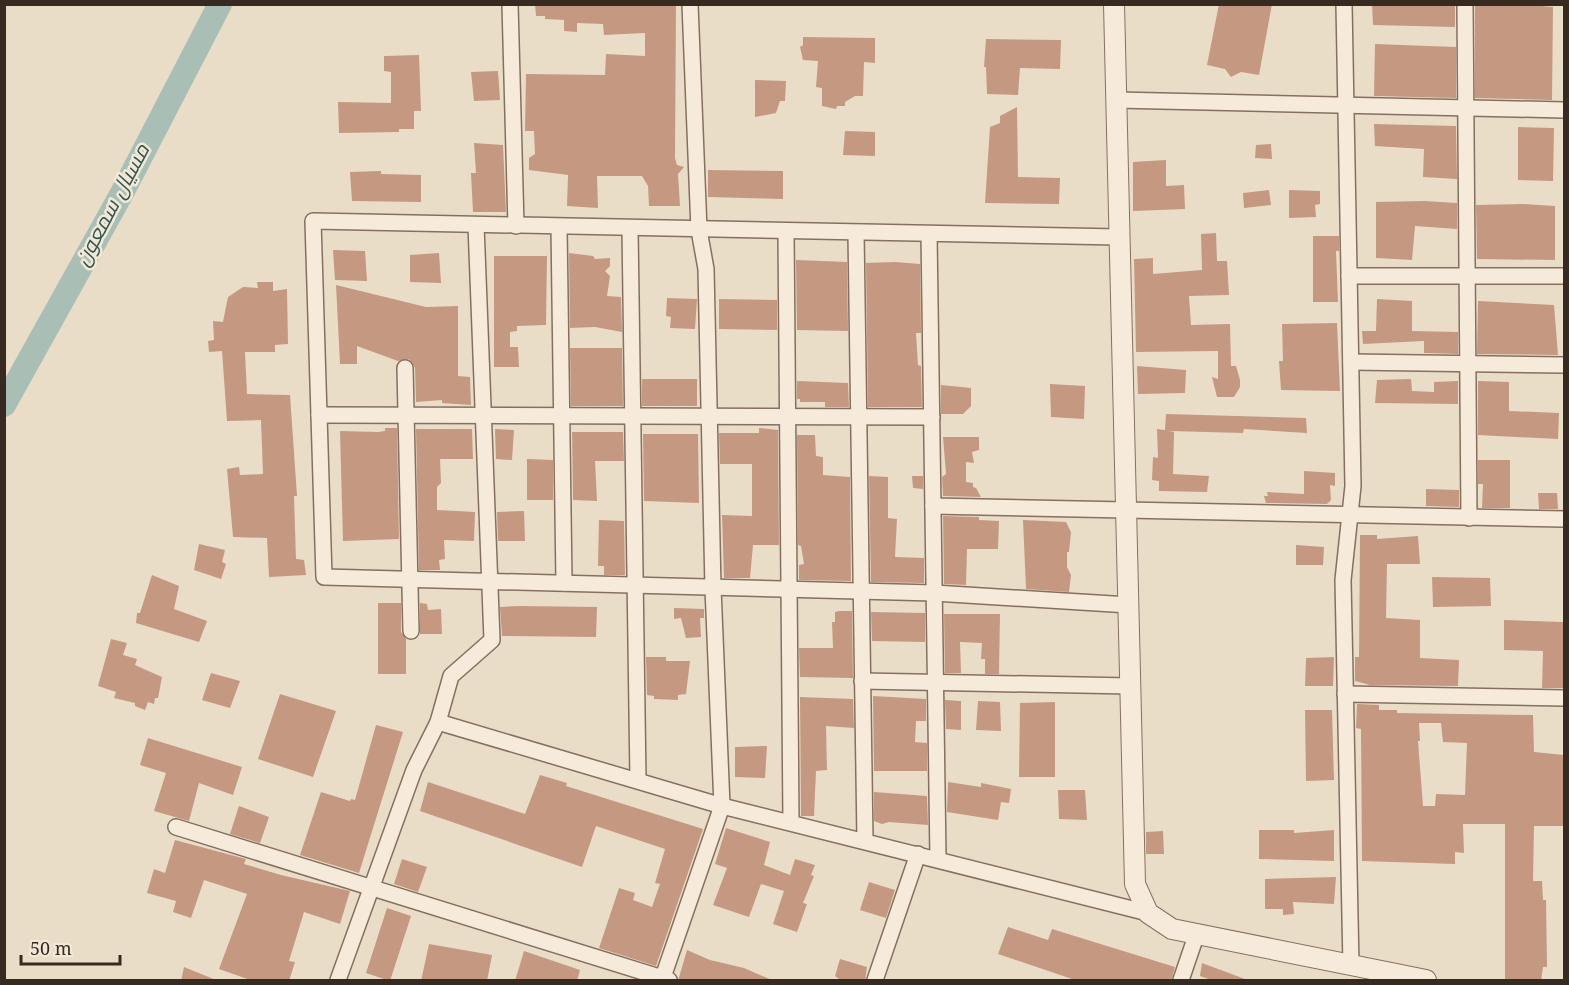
<svg xmlns="http://www.w3.org/2000/svg" width="1569" height="985" font-family="'Noto Serif',Cairo,serif">
  <style>
    .lines { fill: none; stroke-linecap: round; stroke-linejoin: round }
    .river { stroke: #a9bfb6; stroke-width: 24 }
    .building { fill: #c59882; fill-rule: evenodd }
    .minor-casing { stroke: #85705f; stroke-width: 18 }
    .tertiary-casing { stroke: #85705f; stroke-width: 22 }
    .minor { stroke: #f6ebdb; stroke-width: 15 }
    .tertiary { stroke: #f6ebdb; stroke-width: 20 }
    .labels { text-anchor: middle; stroke-width: 5; stroke-linejoin: round; paint-order: stroke }
    .water-label { font-size: 21px; font-style: italic; fill: #32554f; stroke: #f2e8d7 }
  </style>
  <rect width="100%" height="100%" fill="#eaddc8"/>
  <g class="lines">
    <!-- river -->
    <polyline class="river" points="4,405 122,193 220,4"/>
  </g>
  <!-- building -->
  <g class="building">
    <polygon points="535,4 676,4 675,158 677,165 684,167 678,174 680,206 649,206 648,186 642,176 597,176 598,208 567,206 568,175 529,170 529,158 535,154 534,131 525,131 526,74 605,75 606,54 645,56 645,33 604,35 603,24 577,23 577,32 564,31 564,20 545,19 545,16 536,16"/>
    <polygon points="1219,4 1272,4 1259,75 1241,72 1231,77 1225,69 1207,65"/>
    <polygon points="1372,4 1455,4 1455,27 1373,25"/>
    <polygon points="1517,4 1553,7 1552,100 1475,98 1475,5"/>
    <polygon points="803,37 875,38 875,63 864,62 863,96 855,96 845,102 845,106 837,106 836,109 822,106 822,88 816,87 818,61 803,60 800,47 803,45"/>
    <polygon points="986,39 1061,40 1060,69 1020,68 1018,95 987,94 986,67 984,67"/>
    <polygon points="1375,44 1456,47 1456,98 1374,96"/>
    <polygon points="419,55 421,111 414,111 414,129 399,129 399,132 339,133 338,102 391,103 391,72 384,71 384,56"/>
    <polygon points="498,71 500,100 474,101 471,72"/>
    <polygon points="755,80 786,81 785,101 780,101 776,113 755,117"/>
    <polygon points="1017,107 1018,177 1060,178 1059,204 985,203 990,127 1000,123 1000,116"/>
    <polygon points="1374,124 1456,126 1457,179 1423,177 1424,149 1375,146"/>
    <polygon points="1518,127 1554,128 1553,181 1518,180"/>
    <polygon points="845,131 875,132 875,156 843,155"/>
    <polygon points="474,143 503,145 506,212 473,212 471,173 476,173"/>
    <polygon points="1271,144 1272,159 1255,158 1256,145"/>
    <polygon points="1166,160 1166,186 1184,185 1185,209 1133,211 1133,162"/>
    <polygon points="708,170 783,171 783,199 708,197"/>
    <polygon points="381,171 381,174 421,175 421,202 352,201 350,172"/>
    <polygon points="1269,190 1271,205 1244,208 1243,193"/>
    <polygon points="1289,190 1320,191 1320,204 1315,205 1316,217 1289,218"/>
    <polygon points="1424,201 1457,203 1457,229 1415,226 1412,260 1376,258 1376,202"/>
    <polygon points="1523,204 1555,206 1555,260 1477,259 1476,205"/>
    <polygon points="1216,233 1217,261 1227,261 1229,295 1189,296 1191,325 1230,324 1231,366 1236,366 1240,380 1240,387 1234,397 1217,397 1212,377 1218,379 1218,351 1136,352 1134,259 1153,258 1153,274 1202,270 1201,234"/>
    <polygon points="1313,236 1339,236 1339,251 1336,251 1338,302 1313,302"/>
    <polygon points="333,250 365,251 367,281 335,280"/>
    <polygon points="439,253 441,283 410,282 410,255"/>
    <polygon points="569,253 593,256 595,259 610,258 610,266 605,271 610,276 607,296 621,297 622,332 595,327 570,328"/>
    <polygon points="494,256 547,256 546,325 517,326 517,331 510,332 510,347 518,347 519,367 494,367"/>
    <polygon points="796,260 847,262 848,331 797,330"/>
    <polygon points="895,262 920,264 921,333 916,333 918,365 921,366 922,407 868,407 866,263"/>
    <polygon points="257,282 273,282 273,291 287,289 288,344 275,345 275,352 245,352 247,394 290,395 297,496 294,496 296,559 304,560 306,575 269,577 267,538 233,537 227,469 239,467 240,475 263,474 261,420 227,421 222,351 209,352 208,341 214,340 213,321 223,322 228,297 243,287 258,288"/>
    <polygon points="336,285 426,307 458,306 458,376 470,377 471,405 442,403 442,400 416,402 415,368 409,359 398,361 357,346 357,364 340,364"/>
    <polygon points="667,298 697,299 695,329 670,328 671,317 666,316"/>
    <polygon points="719,299 777,300 777,330 719,329"/>
    <polygon points="1377,299 1412,301 1412,331 1458,332 1458,354 1424,353 1424,341 1363,344 1362,331 1376,331"/>
    <polygon points="1478,301 1554,305 1558,355 1477,354"/>
    <polygon points="1337,323 1340,391 1281,390 1279,361 1283,361 1282,324"/>
    <polygon points="570,348 622,348 623,406 571,406"/>
    <polygon points="1137,366 1186,370 1185,393 1138,394"/>
    <rect x="642" y="379" width="55" height="27"/>
    <polygon points="1411,379 1412,391 1434,392 1434,382 1458,381 1458,404 1375,403 1377,380"/>
    <polygon points="797,381 848,383 849,407 825,407 825,402 800,402 800,399 797,399"/>
    <polygon points="1478,381 1509,382 1509,411 1559,413 1558,439 1478,435"/>
    <polygon points="1050,384 1085,386 1084,419 1051,417"/>
    <polygon points="941,385 971,388 971,406 963,414 941,414"/>
    <polygon points="1166,414 1306,418 1307,433 1244,429 1243,433 1169,431 1174,432 1173,474 1209,476 1207,492 1159,491 1159,481 1152,480 1153,457 1158,458 1157,429 1165,430"/>
    <polygon points="385,428 397,428 399,539 343,541 340,431 378,432 385,431"/>
    <polygon points="759,428 778,430 779,545 753,545 750,578 724,578 722,515 752,516 752,464 720,464 719,433 759,433"/>
    <polygon points="416,429 472,429 473,459 440,459 441,483 437,487 437,510 475,512 474,541 444,540 445,559 439,560 440,570 419,570"/>
    <polygon points="495,429 514,430 512,460 496,459"/>
    <polygon points="572,432 623,432 624,461 595,461 597,501 573,500"/>
    <polygon points="643,434 698,434 699,503 644,501"/>
    <polygon points="797,435 815,435 816,456 823,457 823,475 850,477 851,581 799,580 799,565 804,564 801,546 798,545"/>
    <polygon points="943,437 979,437 979,450 972,452 974,463 966,462 966,482 973,483 973,487 976,488 981,497 943,496 942,477 946,474"/>
    <polygon points="527,459 553,460 553,500 527,500"/>
    <polygon points="1478,460 1510,460 1510,508 1482,508 1483,484 1478,484"/>
    <polygon points="1304,471 1335,473 1335,486 1330,485 1331,500 1327,504 1266,503 1264,496 1268,496 1267,492 1304,494"/>
    <polygon points="869,476 888,477 888,518 897,519 895,557 924,558 924,583 871,582"/>
    <polygon points="912,476 923,476 923,489 913,488"/>
    <polygon points="1426,489 1459,490 1459,507 1426,506"/>
    <polygon points="1538,493 1557,493 1558,509 1539,509"/>
    <polygon points="524,511 525,541 498,541 497,512"/>
    <polygon points="943,516 979,517 979,520 999,521 998,549 967,549 966,585 944,584"/>
    <polygon points="599,520 624,521 625,575 604,575 604,566 598,566"/>
    <polygon points="1023,520 1066,522 1071,532 1069,552 1067,552 1067,567 1071,575 1069,592 1026,589"/>
    <polygon points="1360,535 1377,535 1377,539 1418,536 1420,564 1387,564 1386,618 1420,620 1420,658 1459,660 1458,686 1370,685 1355,681 1355,657 1359,657"/>
    <polygon points="199,544 225,550 222,562 226,564 221,579 194,570"/>
    <polygon points="1296,545 1324,547 1323,565 1296,565"/>
    <polygon points="152,575 179,586 174,609 207,621 199,642 136,623 137,613 140,613"/>
    <polygon points="1432,577 1490,578 1491,606 1433,607"/>
    <polygon points="378,603 401,603 401,632 406,639 406,674 378,674"/>
    <polygon points="420,603 427,604 428,610 441,609 442,634 420,634"/>
    <polygon points="520,606 597,607 596,637 502,636 500,607"/>
    <polygon points="674,608 704,609 704,618 700,618 701,637 686,638 681,618 674,619"/>
    <polygon points="839,611 852,611 853,678 800,677 799,648 833,648 832,622 835,622 835,612"/>
    <polygon points="871,612 925,613 925,642 872,641"/>
    <polygon points="944,614 1000,614 999,674 985,674 985,659 981,659 982,643 960,642 961,673 945,673"/>
    <polygon points="1504,620 1563,622 1564,688 1542,688 1543,651 1504,650"/>
    <polygon points="111,639 127,643 123,655 137,659 135,665 162,677 158,698 155,698 154,704 148,702 145,710 135,706 135,703 114,698 116,692 98,686"/>
    <polygon points="646,657 666,657 666,661 690,661 686,694 678,695 678,700 654,699 654,696 647,695"/>
    <polygon points="1334,657 1333,686 1305,686 1306,658"/>
    <polygon points="211,673 240,681 230,708 202,700"/>
    <polygon points="280,694 336,711 313,777 258,759"/>
    <polygon points="873,696 926,699 926,721 916,721 915,742 927,743 927,771 874,771"/>
    <polygon points="800,697 853,699 854,728 826,726 827,770 816,771 814,816 801,816"/>
    <polygon points="945,700 961,701 961,730 946,729"/>
    <polygon points="978,701 1000,702 1001,731 976,730"/>
    <polygon points="1055,702 1055,777 1019,777 1020,703"/>
    <path d="M 1357,704 L 1379,705 L 1379,710 L 1397,710 L 1397,713 L 1533,715 L 1534,752 L 1564,755 L 1564,826 L 1534,826 L 1533,881 L 1542,881 L 1543,900 L 1546,900 L 1547,967 L 1543,967 L 1541,981 L 1505,981 L 1505,824 L 1463,824 L 1464,853 L 1455,852 L 1455,864 L 1362,861 L 1361,729 L 1356,728 ZM 1419,723 L 1441,723 L 1443,742 L 1467,743 L 1465,795 L 1436,794 L 1435,806 L 1423,806 L 1418,741 L 1420,741 Z"/>
    <polygon points="1305,710 1332,710 1334,780 1306,781"/>
    <polygon points="376,725 403,732 359,873 300,855 321,792 350,801 351,799 355,800"/>
    <polygon points="148,738 242,767 233,795 199,783 189,821 154,811 166,773 140,765"/>
    <polygon points="767,746 765,778 735,777 735,747"/>
    <polygon points="540,775 567,783 566,786 703,829 656,966 599,948 619,888 635,893 633,900 652,907 660,884 655,883 665,849 596,826 582,867 420,811 428,782 525,814"/>
    <polygon points="948,782 981,787 981,783 1011,789 1009,803 1001,802 998,820 947,812"/>
    <polygon points="1058,790 1085,790 1087,820 1059,819"/>
    <polygon points="874,792 927,796 928,825 889,822 882,824 874,821"/>
    <polygon points="239,806 269,817 260,843 230,834"/>
    <polygon points="726,828 770,842 764,865 790,875 795,859 815,865 811,875 814,876 803,903 807,904 797,932 773,924 784,891 761,884 749,917 713,905 727,868 715,864"/>
    <polygon points="1259,830 1294,830 1294,833 1334,830 1334,861 1259,859"/>
    <polygon points="1163,831 1164,854 1146,854 1146,832"/>
    <polygon points="175,840 246,859 244,864 281,875 350,891 340,924 304,912 289,961 295,962 289,981 253,981 219,969 247,894 204,880 191,918 173,912 176,901 147,893 154,869 165,873"/>
    <polygon points="402,859 427,867 418,892 394,884"/>
    <polygon points="1336,877 1334,904 1293,902 1294,914 1283,915 1283,909 1265,909 1265,879"/>
    <polygon points="869,882 895,890 886,918 860,910"/>
    <polygon points="387,908 411,916 390,981 366,973"/>
    <polygon points="1008,927 1048,940 1052,929 1175,967 1171,981 1078,981 998,954"/>
    <polygon points="429,944 492,955 487,981 421,981"/>
    <polygon points="687,950 710,960 744,968 774,981 678,981"/>
    <polygon points="524,951 580,970 577,981 515,981"/>
    <polygon points="840,959 867,967 865,981 842,981 835,976"/>
    <polygon points="1202,963 1245,979 1245,981 1214,981 1200,976"/>
    <polygon points="184,967 216,980 216,981 181,981"/>
  </g>
  <g class="lines">
    <defs>
      <g id="minor">
        <polyline points="510,4 516,226"/>
        <polyline points="1344,4 1353,486 1343,580 1351,965"/>
        <polyline points="1465,4 1469,518"/>
        <polyline points="1116,100 1564,110"/>
        <polyline points="559,227 564,583"/>
        <polyline points="630,229 638,780"/>
        <polyline points="786,232 791,822"/>
        <polyline points="856,233 865,841"/>
        <polyline points="929,234 938,859"/>
        <polyline points="1119,237 313,221 324,577 934,593 1129,605"/>
        <polyline points="1349,276 1564,276"/>
        <polyline points="1351,362 1564,365"/>
        <polyline points="405,368 411,631"/>
        <polyline points="319,415 932,417"/>
        <polyline points="933,506 1564,519"/>
        <polyline points="862,681 1131,686"/>
        <polyline points="1345,694 1564,698"/>
        <polyline points="438,722 722,806 1148,913"/>
        <polyline points="176,827 669,980"/>
        <polyline points="338,980 414,770 438,722 451,676 492,640 476,225"/>
        <polyline points="662,980 722,806 713,588 706,269 699,230 690,4"/>
        <polyline points="875,980 918,854"/>
        <polyline points="1181,980 1197,933"/>
      </g>
      <polyline id="tertiary" points="1114,4 1135,884 1148,913 1172,929 1426,980"/>
    </defs>
    <!-- minor casing -->
    <use href="#minor" class="minor-casing"/>
    <!-- tertiary casing -->
    <use href="#tertiary" class="tertiary-casing"/>
    <!-- minor -->
    <use href="#minor" class="minor"/>
    <!-- tertiary -->
    <use href="#tertiary" class="tertiary"/>
  </g>
  <g class="labels">
    <!-- water labels -->
    <g class="water-label">
      <text transform="translate(112 205) rotate(-62)" y="7">مسيال سمعون</text>
    </g>
  </g>
  <!-- border -->
  <rect width="1569" height="985" fill="none" stroke="#362a21" stroke-width="12"/>
  <!-- scale -->
  <path d="M21 955v9h99v-9" fill="none" stroke="#362a21" stroke-width="3"/>
  <text x="30" y="955" font-size="18" fill="#362a21" stroke="#f2e8d7" stroke-width="4.5" paint-order="stroke">50 m</text>
</svg>
